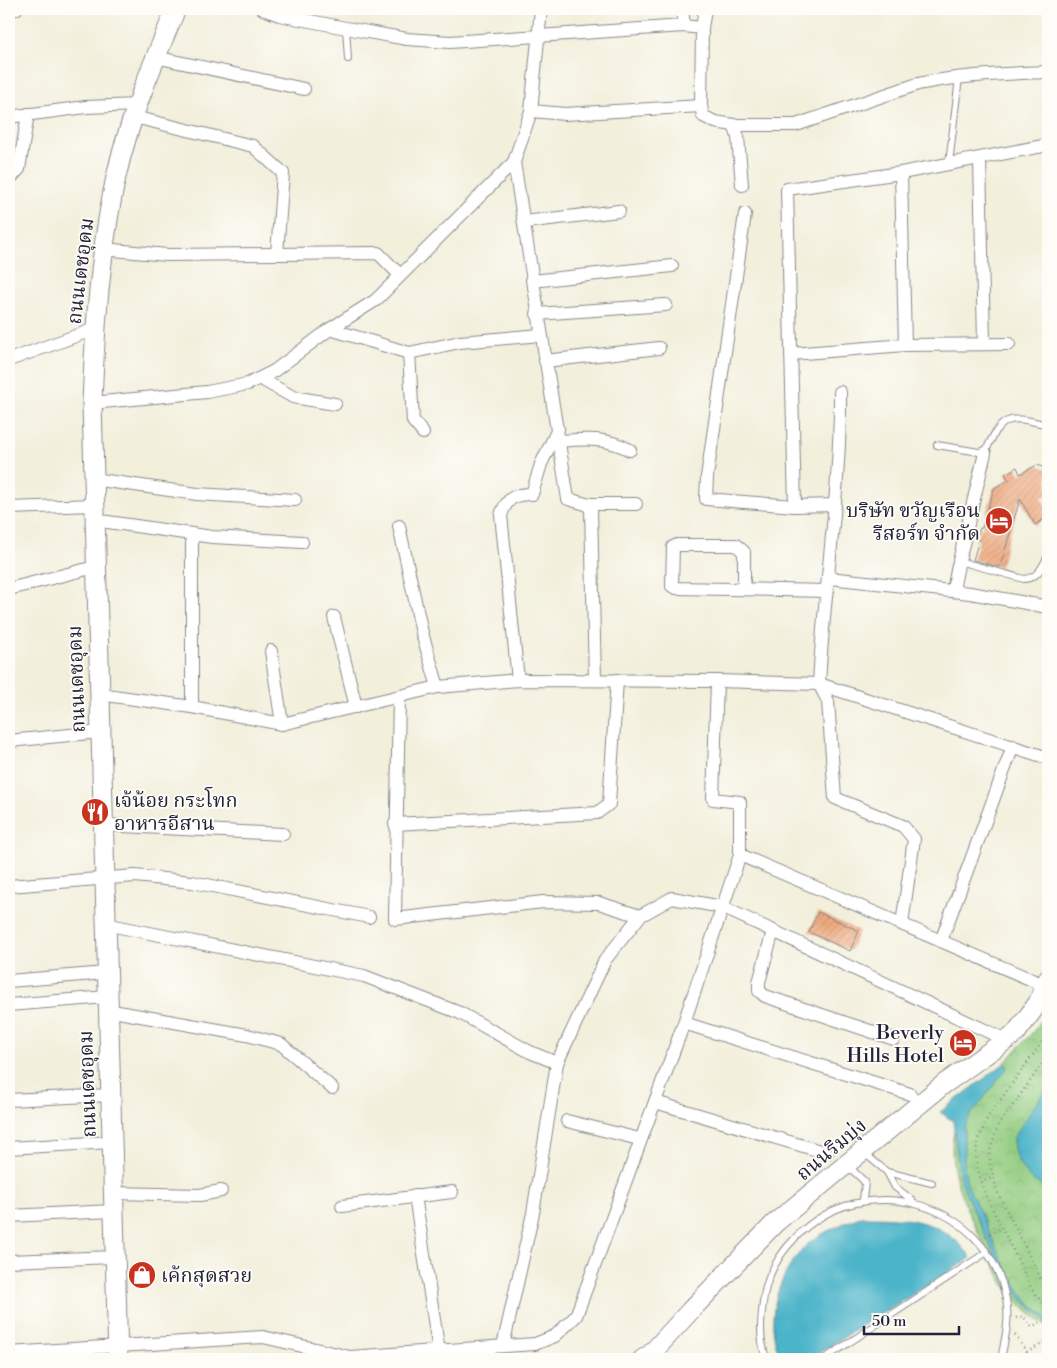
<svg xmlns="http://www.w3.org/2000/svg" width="1057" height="1368" font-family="'Libre Bodoni','Noto Serif Thai',serif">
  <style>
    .park { fill: url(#park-crowns); stroke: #5a775e }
    .water { fill: #4bb4c9; stroke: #366b82 }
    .building { fill: url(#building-hatch) }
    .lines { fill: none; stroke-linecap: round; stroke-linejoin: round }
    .lane-casing { stroke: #8a888b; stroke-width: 8 }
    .street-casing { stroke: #8a888b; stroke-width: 14 }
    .secondary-casing { stroke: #8a888b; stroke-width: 21 }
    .path { stroke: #8a888b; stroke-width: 2.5; stroke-dasharray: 1 4; stroke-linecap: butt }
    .lane { stroke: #fff; stroke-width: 6 }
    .street { stroke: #fff; stroke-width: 12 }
    .secondary { stroke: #fff; stroke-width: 19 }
    .labels { text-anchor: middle; stroke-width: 4; stroke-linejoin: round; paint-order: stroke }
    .street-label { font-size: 20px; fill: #22223b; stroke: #fdfcf7 }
    .poi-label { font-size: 20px; fill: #22223b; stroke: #fdfcf7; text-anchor: end }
  </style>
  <defs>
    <pattern id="park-crowns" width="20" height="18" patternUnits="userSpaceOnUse" patternTransform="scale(1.25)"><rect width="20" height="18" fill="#92cc80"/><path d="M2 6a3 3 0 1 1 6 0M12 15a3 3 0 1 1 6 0" fill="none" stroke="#7eaf70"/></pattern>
    <pattern id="building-hatch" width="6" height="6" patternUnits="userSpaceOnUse" patternTransform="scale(1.25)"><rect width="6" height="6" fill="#efaa7f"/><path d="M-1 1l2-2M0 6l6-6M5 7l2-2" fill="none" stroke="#cd926f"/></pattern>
  </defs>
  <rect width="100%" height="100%" fill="#fdfcf7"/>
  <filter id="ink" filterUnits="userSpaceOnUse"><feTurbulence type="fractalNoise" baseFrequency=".02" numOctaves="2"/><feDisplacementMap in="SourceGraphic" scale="10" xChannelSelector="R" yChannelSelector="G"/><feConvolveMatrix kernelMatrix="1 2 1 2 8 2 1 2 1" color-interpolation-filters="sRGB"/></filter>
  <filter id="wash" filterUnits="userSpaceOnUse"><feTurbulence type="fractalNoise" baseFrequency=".0096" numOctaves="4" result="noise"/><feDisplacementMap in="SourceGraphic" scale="20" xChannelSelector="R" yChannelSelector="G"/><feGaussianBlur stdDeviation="1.12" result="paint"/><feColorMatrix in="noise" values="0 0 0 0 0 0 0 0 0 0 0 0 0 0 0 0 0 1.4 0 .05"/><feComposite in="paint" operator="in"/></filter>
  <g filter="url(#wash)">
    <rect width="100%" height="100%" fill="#f2efdb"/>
    <!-- park -->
    <path class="park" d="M 1048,1007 L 1048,1328 C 1034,1317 1020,1306 1009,1292 C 1000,1279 993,1262 986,1248 C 965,1207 937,1155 962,1111 L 1038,1026 Z"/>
    <!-- water -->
    <g class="water">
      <polygon points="1005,1063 1008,1067 969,1117 964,1127 964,1167 967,1184 1007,1271 1025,1298 1048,1319 1048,1322 1020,1297 1002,1270 969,1201 960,1177 953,1121 940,1112"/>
      <path d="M 1048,1086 L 1048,1187 C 1026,1182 1013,1160 1013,1138 Z"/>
      <path d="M 860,1217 C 904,1217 944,1218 971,1258 L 809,1359 L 782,1359 C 761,1322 779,1270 809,1243 C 824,1231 842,1224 860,1217 Z"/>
    </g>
    <g id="blocks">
      <!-- building -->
      <g class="building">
        <polygon points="1037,465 1048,469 1048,495 1042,498 1048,509 1048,517 1035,525 1020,499 1000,567 973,560 979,540 976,539 980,528 982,528 994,488 1009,480 1005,474 1017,467 1020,474"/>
        <polygon points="818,912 859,931 850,951 809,932"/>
      </g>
    </g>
  </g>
  <g filter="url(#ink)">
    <use href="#blocks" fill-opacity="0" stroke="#8a888b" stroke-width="1"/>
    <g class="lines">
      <defs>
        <g id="lane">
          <polyline points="346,28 348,59"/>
          <polyline points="949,164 959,77"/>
          <path d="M 937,445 L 985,453 C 1002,413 1010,416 1048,425"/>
          <path d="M 959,561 L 1024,579 C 1038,578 1042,567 1048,556"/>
          <polyline points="863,1152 887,1172 932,1183"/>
          <polyline points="847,1165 865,1182 863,1200"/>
          <polyline points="887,1172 895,1187 912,1200"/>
          <path d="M 767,1359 C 758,1340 761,1316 764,1296 C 768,1273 780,1253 796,1237 C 863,1167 988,1201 1006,1299 C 1010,1320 1005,1339 1001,1359"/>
          <polyline points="824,1359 987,1252"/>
        </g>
        <g id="street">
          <polyline points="263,9 279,15 346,28 407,39 450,42 683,26 702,28"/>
          <path d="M 705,9 L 702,28 L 701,106 L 703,116 L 715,122 L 734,125 L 796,125 L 918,84 C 961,75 1004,74 1048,72"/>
          <polyline points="9,10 16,9"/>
          <polyline points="683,26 683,9"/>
          <polyline points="155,57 304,89"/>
          <polyline points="531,111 565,114 701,106"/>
          <polyline points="9,117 86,107 138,105"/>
          <polyline points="134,117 253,146 283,173 277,254"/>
          <polyline points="734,125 738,137 742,185"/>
          <polyline points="980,159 984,343"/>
          <polyline points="514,162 568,499 586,504 591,509 595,680"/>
          <polyline points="901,173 905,345"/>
          <polyline points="9,180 19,169 28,114"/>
          <polyline points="745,214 707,477 706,499 795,506 835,505"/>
          <polyline points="524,222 619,211"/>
          <polyline points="103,249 167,255 378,253 400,275"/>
          <polyline points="532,281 672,266"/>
          <polyline points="537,314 666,305"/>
          <polyline points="330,329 409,353 460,342 541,335"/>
          <polyline points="409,353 413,421 423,433"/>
          <polyline points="791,354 905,345 1009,344"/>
          <polyline points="9,360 95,329"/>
          <polyline points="545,361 659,348"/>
          <polyline points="261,379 293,397 335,404"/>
          <path d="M 840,392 C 841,490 824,587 819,684 L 828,701 L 835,798 L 903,826 L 914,839 L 902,924"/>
          <polyline points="92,403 207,392 248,384 274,371 330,329 376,300 514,162 531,111 541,9"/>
          <path d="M 559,441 C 585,439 606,437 630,450"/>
          <polyline points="93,479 197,494 295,500"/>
          <polyline points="586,504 636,504"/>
          <polyline points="795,506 787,189 901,173 1048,145"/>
          <polyline points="9,508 94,505"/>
          <polyline points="94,520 212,537 302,542"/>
          <polyline points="399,526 422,633 438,687"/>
          <polyline points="959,561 985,453"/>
          <polyline points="829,578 970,593 1048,607"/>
          <polyline points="9,589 95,567"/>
          <polyline points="744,589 744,552 736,545 677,545 673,547 672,586 676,588 828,591"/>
          <polyline points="953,590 958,565"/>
          <polyline points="334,617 356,707"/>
          <polyline points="271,651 282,724"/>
          <path d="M 518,680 L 501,515 C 507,498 514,494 532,494 L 541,464 L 558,429"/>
          <polyline points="99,694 192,707 282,724 438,687 518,680 717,681 819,684 1048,758"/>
          <polyline points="399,697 395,919 543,902 599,903 640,916"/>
          <polyline points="192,707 192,534"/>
          <polyline points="9,741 100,732"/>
          <polyline points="395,824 597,813 609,804 617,680"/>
          <polyline points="103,825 283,834"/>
          <polyline points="740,855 1046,986"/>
          <polyline points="9,886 135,876 192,882 369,917"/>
          <polyline points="105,924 364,976 460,1013 530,1052 557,1063"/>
          <polyline points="773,931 759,982 759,991 765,996 894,1039"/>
          <polyline points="941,941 1013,746"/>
          <polyline points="9,981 106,973"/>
          <polyline points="9,1005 107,997"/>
          <polyline points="107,1010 247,1035 281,1044 332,1088"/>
          <polyline points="684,1023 910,1094"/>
          <polyline points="9,1100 110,1095"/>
          <polyline points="655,1102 827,1153"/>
          <polyline points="567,1121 639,1139"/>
          <polyline points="9,1148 111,1142"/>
          <polyline points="113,1193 200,1195 221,1191"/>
          <polyline points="415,1196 439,1352"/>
          <polyline points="342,1206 452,1192"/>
          <polyline points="9,1216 113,1211"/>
          <polyline points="9,1261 114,1257"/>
          <polyline points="503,1346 533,1213 557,1063 605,960 640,916 672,898 722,907 1006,1040"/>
          <polyline points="9,1353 263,1337 350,1357 535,1344 555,1336 576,1316 684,1023 740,855 740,802 713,799 717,681"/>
        </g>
        <g id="secondary">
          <path d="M 118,1359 L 92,403 C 95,327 100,251 116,177 C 129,119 153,63 176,9"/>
          <polyline points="643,1359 650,1355 690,1311 775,1223 944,1084 1016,1033 1038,1003 1048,979"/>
        </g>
      </defs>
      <!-- lane casing -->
      <use href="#lane" class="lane-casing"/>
      <!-- street casing -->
      <use href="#street" class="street-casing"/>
      <!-- secondary casing -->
      <use href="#secondary" class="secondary-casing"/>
      <!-- path -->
      <g class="path">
        <polyline points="1048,1034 988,1117 978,1139 976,1153 977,1167 986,1196 1033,1291 1048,1310"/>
        <polyline points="1048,1056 998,1126 990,1151 990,1165 997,1191 1048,1293"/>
        <polyline points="980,1182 993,1178"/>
        <polyline points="985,1236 1002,1228"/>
        <polyline points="1016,1318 1023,1316 1032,1327 1048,1317"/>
        <polyline points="1015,1335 1027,1352 1048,1341"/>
      </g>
      <!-- lane -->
      <use href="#lane" class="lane"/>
      <!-- street -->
      <use href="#street" class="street"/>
      <!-- secondary -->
      <use href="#secondary" class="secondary"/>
    </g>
  </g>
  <!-- icons -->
  <defs>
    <symbol id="hotel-disc" viewBox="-11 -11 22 22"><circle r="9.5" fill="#c8321e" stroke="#fdfcf7"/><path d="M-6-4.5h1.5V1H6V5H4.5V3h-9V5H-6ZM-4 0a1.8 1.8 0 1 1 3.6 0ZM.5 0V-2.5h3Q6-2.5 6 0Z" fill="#fff"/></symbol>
    <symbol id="restaurant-disc" viewBox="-11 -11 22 22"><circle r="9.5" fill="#c8321e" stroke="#fdfcf7"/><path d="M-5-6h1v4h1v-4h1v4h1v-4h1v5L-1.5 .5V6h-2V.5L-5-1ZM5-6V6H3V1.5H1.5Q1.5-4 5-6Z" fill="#fff"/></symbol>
    <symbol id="shop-disc" viewBox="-11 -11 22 22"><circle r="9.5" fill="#c8321e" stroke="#fdfcf7"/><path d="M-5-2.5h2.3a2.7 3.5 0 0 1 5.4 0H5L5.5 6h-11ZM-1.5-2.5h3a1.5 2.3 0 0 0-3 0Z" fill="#fff"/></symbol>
  </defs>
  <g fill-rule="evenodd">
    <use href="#hotel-disc" x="983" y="505" width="32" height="32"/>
    <use href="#restaurant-disc" x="79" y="796" width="32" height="32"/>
    <use href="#hotel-disc" x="947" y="1027" width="32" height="32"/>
    <use href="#shop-disc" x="126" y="1259" width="32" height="32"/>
  </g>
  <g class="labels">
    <!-- street labels -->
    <g class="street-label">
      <text transform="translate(80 271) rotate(-83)" y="7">ถนนเดชอุดม</text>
      <text transform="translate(76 679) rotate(-92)" y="7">ถนนเดชอุดม</text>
      <text transform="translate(87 1084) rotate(-92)" y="7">ถนนเดชอุดม</text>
      <text transform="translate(831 1149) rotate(-40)" y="7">ถนนริมบุ่ง</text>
    </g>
    <!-- poi labels -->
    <g class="poi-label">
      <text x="980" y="517">บริษัท ขวัญเรือน<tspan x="980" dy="23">รีสอร์ท จำกัด</tspan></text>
      <text x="114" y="807" text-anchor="start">เจ้น้อย กระโทก<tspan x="114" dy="23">อาหารอีสาน</tspan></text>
      <text x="944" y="1039">Beverly<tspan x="944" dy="23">Hills Hotel</tspan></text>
      <text x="161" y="1282" text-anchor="start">เค้กสุดสวย</text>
    </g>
  </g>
  <!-- margin -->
  <rect width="1057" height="1368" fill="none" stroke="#fdfcf7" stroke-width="30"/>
  <!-- scale -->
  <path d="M864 1326v8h95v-8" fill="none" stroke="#22223b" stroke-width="2.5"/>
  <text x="872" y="1326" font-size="15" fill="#22223b" stroke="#fdfcf7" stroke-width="4" paint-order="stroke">50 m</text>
</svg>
